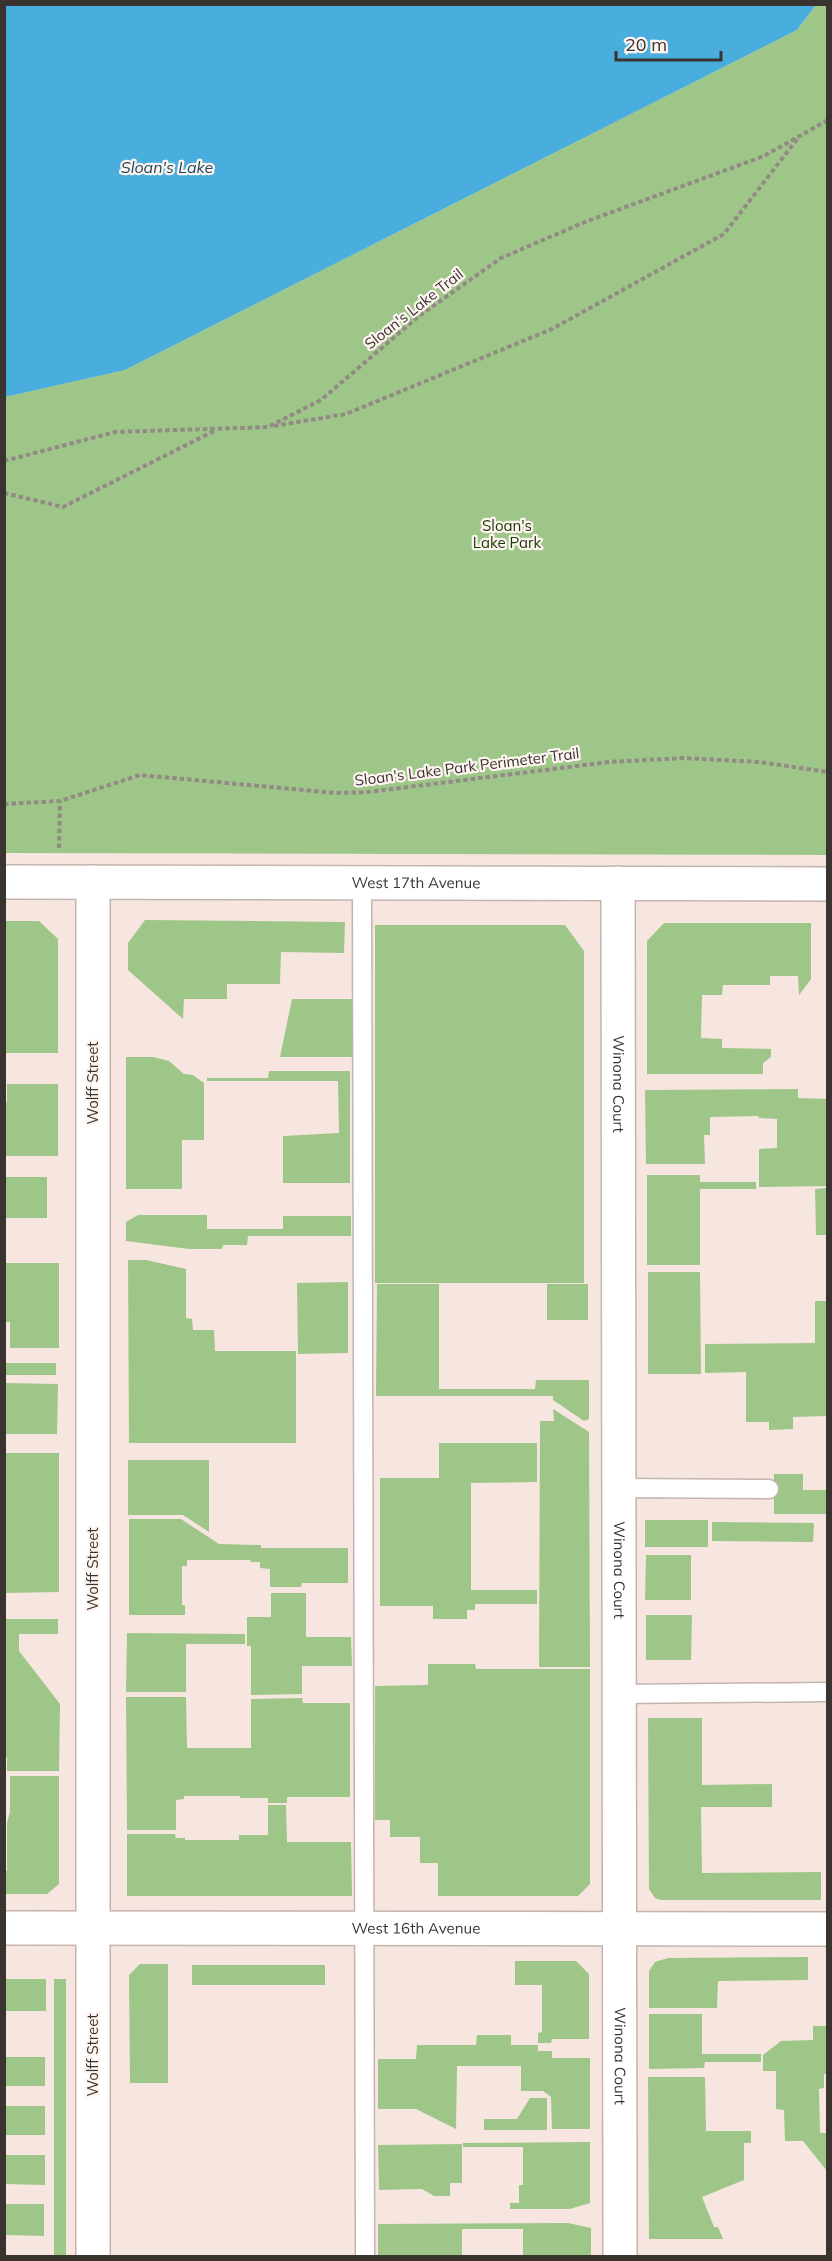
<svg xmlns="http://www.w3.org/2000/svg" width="832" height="2261" font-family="Mulish,sans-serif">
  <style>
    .green { fill: #9ec689 }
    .water { fill: #49aedd }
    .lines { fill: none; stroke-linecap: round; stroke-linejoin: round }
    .service-casing { stroke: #c3b4ae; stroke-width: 21 }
    .minor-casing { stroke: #c3b4ae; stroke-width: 36 }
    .tertiary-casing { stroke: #c3b4ae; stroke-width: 36 }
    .path { stroke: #948a85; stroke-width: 4; stroke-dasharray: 4.5 3; stroke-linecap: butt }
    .service { stroke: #fff; stroke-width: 18 }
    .minor { stroke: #fff; stroke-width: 33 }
    .tertiary { stroke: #fff; stroke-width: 33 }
    .labels { text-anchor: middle; stroke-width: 4.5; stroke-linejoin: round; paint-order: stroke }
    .street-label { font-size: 15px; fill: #3a3431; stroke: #fef5f1 }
    .park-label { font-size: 15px; fill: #193801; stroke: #fef5f1 }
    .water-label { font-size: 16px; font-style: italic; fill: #1c465b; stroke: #fef5f1 }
  </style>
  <rect width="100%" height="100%" fill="#f6e6df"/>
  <!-- green -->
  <g class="green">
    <polygon points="816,5 827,5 827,855 5,853 4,397 125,370 797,30"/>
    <polygon points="145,920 345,922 344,953 281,952 280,984 227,984 227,999 184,999 183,1019 128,970 128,943"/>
    <polygon points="4,921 39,921 58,939 58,1053 5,1053"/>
    <polygon points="664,923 811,923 811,979 799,995 798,976 770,976 770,985 723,985 722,995 702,995 701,1038 722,1039 722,1048 771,1049 771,1057 763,1063 763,1074 647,1074 647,941"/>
    <polygon points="375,925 565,925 584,951 584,1283 375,1283"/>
    <polygon points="292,999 352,999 352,1057 280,1057"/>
    <polygon points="126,1057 153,1057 169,1061 184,1074 193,1075 204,1083 204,1140 182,1140 182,1189 126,1189"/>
    <polygon points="269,1071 350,1071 350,1183 283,1183 283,1136 339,1133 338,1081 207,1081 207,1078 268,1078"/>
    <polygon points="7,1084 58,1084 58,1156 5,1156 4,1102 7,1102"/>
    <polygon points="798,1089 798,1098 827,1099 827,1186 759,1187 759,1149 777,1148 777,1119 759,1118 758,1116 710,1117 710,1135 704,1135 705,1164 646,1164 645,1090"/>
    <polygon points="647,1175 700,1175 700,1182 756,1182 756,1189 700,1189 700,1265 647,1265"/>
    <rect x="6" y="1177" width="41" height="41"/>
    <polygon points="827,1188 827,1235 816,1235 815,1189"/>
    <polygon points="138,1215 207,1215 207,1229 283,1229 283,1216 351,1216 351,1236 248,1236 247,1245 223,1245 222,1249 189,1249 126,1241 126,1222"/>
    <polygon points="128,1260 146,1260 186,1269 186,1318 192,1319 193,1330 214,1330 215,1351 296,1351 296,1443 129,1443"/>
    <polygon points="4,1263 59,1263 59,1348 10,1348 10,1322 5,1322"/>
    <polygon points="648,1272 700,1272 701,1374 648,1374"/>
    <polygon points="348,1282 348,1353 298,1354 297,1283"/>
    <polygon points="377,1284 439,1284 439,1389 535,1389 536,1380 589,1380 589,1419 584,1421 553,1400 553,1396 376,1396"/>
    <rect x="547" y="1284" width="41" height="36"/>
    <polygon points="815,1301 827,1301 827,1416 793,1417 793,1429 769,1430 769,1422 746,1422 746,1372 705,1373 705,1344 815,1343"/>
    <polygon points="4,1363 56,1363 56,1375 5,1375"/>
    <polygon points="5,1383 58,1384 57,1434 5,1434"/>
    <polygon points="553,1409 589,1432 590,1667 539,1667 540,1421 554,1421"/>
    <polygon points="439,1443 537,1443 537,1482 471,1483 471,1590 537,1590 537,1604 475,1604 475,1610 467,1610 467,1619 433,1619 433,1606 380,1606 380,1478 439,1478"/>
    <polygon points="4,1453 59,1453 59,1592 5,1593"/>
    <polygon points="128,1460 209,1460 209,1532 183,1515 128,1515"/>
    <polygon points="774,1474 803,1474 803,1490 827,1490 827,1514 774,1514"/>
    <polygon points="129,1519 181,1519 219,1544 261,1545 261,1548 348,1548 348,1583 302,1583 301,1587 270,1587 270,1569 260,1568 260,1562 251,1562 250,1560 187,1560 187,1566 182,1566 182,1605 185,1605 185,1615 129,1615"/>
    <rect x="645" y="1520" width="63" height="27"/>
    <polygon points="712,1522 814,1523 813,1542 712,1541"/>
    <polygon points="646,1555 691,1555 691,1600 645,1600"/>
    <polygon points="271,1593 306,1593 306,1637 351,1637 352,1666 302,1666 302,1694 251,1695 251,1646 247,1646 247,1617 271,1617"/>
    <polygon points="646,1615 692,1615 691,1660 646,1660"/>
    <polygon points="4,1619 58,1619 58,1634 19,1634 19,1651 60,1704 59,1771 7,1771 7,1757 4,1757"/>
    <polygon points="127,1633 245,1634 245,1644 186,1644 186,1692 126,1692"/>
    <polygon points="428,1664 475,1664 476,1669 590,1669 590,1884 578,1896 438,1896 438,1863 420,1863 420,1837 390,1837 390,1820 375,1820 375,1686 428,1685"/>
    <polygon points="126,1697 186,1697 187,1748 251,1748 251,1699 302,1698 303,1703 350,1703 350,1797 287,1797 287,1803 268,1803 268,1798 240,1798 240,1796 184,1796 184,1799 176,1800 176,1830 127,1830"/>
    <polygon points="648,1718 702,1718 702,1785 772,1784 772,1807 701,1807 702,1873 821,1872 821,1900 661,1900 655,1898 649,1889"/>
    <polygon points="10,1776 59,1776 59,1884 47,1894 5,1894 5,1871 7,1871 7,1823 10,1812"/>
    <polygon points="268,1805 286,1805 287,1842 351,1842 352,1896 127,1896 127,1834 175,1834 176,1838 185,1838 185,1840 239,1840 239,1835 268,1835"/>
    <polygon points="808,1957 808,1980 718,1981 717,2008 649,2008 649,1971 655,1962 668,1958"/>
    <polygon points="515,1961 576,1961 589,1974 589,2039 552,2039 551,2043 538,2043 538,2033 542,2032 542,1985 515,1985"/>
    <polygon points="140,1964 168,1964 168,2083 130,2083 129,1975"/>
    <rect x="192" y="1965" width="133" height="20"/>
    <rect x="5" y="1979" width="41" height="32"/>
    <rect x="54" y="1979" width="12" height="277"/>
    <polygon points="649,2014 702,2014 702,2054 761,2054 761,2062 705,2062 704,2068 649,2069"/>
    <polygon points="813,2026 827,2026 827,2074 824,2074 824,2088 819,2089 820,2133 827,2133 827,2171 803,2141 785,2141 784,2110 776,2109 776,2071 763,2071 763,2055 781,2041 813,2040"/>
    <polygon points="477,2035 511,2035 511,2045 538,2045 538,2051 552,2051 552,2058 590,2058 590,2129 552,2129 551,2097 543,2091 521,2091 521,2066 457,2066 456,2129 416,2109 378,2109 378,2059 416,2059 417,2045 476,2045"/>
    <polygon points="4,2057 45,2057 45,2086 5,2086"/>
    <polygon points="648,2077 705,2077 706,2131 751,2131 751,2143 744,2143 744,2180 702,2197 714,2227 718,2227 723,2239 649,2239"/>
    <polygon points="530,2098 547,2098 547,2130 484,2130 484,2119 517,2119"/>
    <polygon points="4,2106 45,2106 45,2135 5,2135"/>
    <polygon points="590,2142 590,2203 570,2209 510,2209 510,2203 519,2203 519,2185 523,2185 523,2147 463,2147 463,2143"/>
    <polygon points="462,2144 462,2183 450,2183 450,2196 434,2196 422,2189 379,2190 378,2145"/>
    <polygon points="5,2155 45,2155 45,2185 5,2184"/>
    <polygon points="5,2204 44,2204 44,2236 5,2235"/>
    <polygon points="568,2223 591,2228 591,2256 523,2256 523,2229 462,2229 462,2256 378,2256 378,2224"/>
  </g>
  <!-- water -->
  <polygon class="water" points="4,5 5,4 816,5 797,30 125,370 5,397"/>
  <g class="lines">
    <defs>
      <g id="service">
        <polyline points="362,881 365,2256"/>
        <polyline points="619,1488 769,1489"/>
        <polyline points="619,1694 828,1692"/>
      </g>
      <g id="minor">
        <path id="s1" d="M 618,883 L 620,2256"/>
        <path id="s2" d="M 4,1928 L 828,1929"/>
        <polyline points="93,2256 93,882"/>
      </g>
      <g id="tertiary">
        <path id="s3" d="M 4,882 L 828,884"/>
      </g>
    </defs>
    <!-- service casing -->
    <use href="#service" class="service-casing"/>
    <!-- minor casing -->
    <use href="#minor" class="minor-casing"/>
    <!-- tertiary casing -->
    <use href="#tertiary" class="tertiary-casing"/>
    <!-- path -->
    <g class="path">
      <polyline points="274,426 346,414 552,329 724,234 798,138"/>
      <polyline points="4,461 115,432 268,427 321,400 419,316 501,258 585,222 764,156 828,120"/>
      <polyline points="4,493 63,507 216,430"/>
      <polyline points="4,804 60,801 140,775 336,793 368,792 609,762 684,758 759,762 828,772"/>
      <polyline points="59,848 60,801"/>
    </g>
    <!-- service -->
    <use href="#service" class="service"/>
    <!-- minor -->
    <use href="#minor" class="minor"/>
    <!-- tertiary -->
    <use href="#tertiary" class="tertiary"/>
  </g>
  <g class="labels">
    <!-- street labels -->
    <g class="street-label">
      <text transform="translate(414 309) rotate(-38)" y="5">Sloan's Lake Trail</text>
      <text transform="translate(467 767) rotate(-7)" y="5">Sloan's Lake Park Perimeter Trail</text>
      <text dy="5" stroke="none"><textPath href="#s3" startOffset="412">West 17th Avenue</textPath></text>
      <text transform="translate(93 1083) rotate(-90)" y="5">Wolff Street</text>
      <text dy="5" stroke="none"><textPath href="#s1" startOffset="201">Winona Court</textPath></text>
      <text transform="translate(93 1569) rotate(-90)" y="5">Wolff Street</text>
      <text dy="5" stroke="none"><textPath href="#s1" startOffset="687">Winona Court</textPath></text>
      <text dy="5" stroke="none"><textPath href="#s2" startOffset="412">West 16th Avenue</textPath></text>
      <text transform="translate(93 2055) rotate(-90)" y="5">Wolff Street</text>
      <text dy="5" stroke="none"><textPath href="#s1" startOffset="1173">Winona Court</textPath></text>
    </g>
    <!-- park labels -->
    <g class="park-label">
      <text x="507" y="531">Sloan's<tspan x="507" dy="17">Lake Park</tspan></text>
    </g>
    <!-- water labels -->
    <g class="water-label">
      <text x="167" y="173">Sloan's Lake</text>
    </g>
  </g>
  <!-- border -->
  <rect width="832" height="2261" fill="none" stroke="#3a3431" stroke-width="12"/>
  <!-- scale -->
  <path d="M616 51v9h105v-9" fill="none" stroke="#3a3431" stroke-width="3"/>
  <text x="625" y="51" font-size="18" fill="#3a3431" stroke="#fef5f1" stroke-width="4.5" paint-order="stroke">20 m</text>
</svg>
